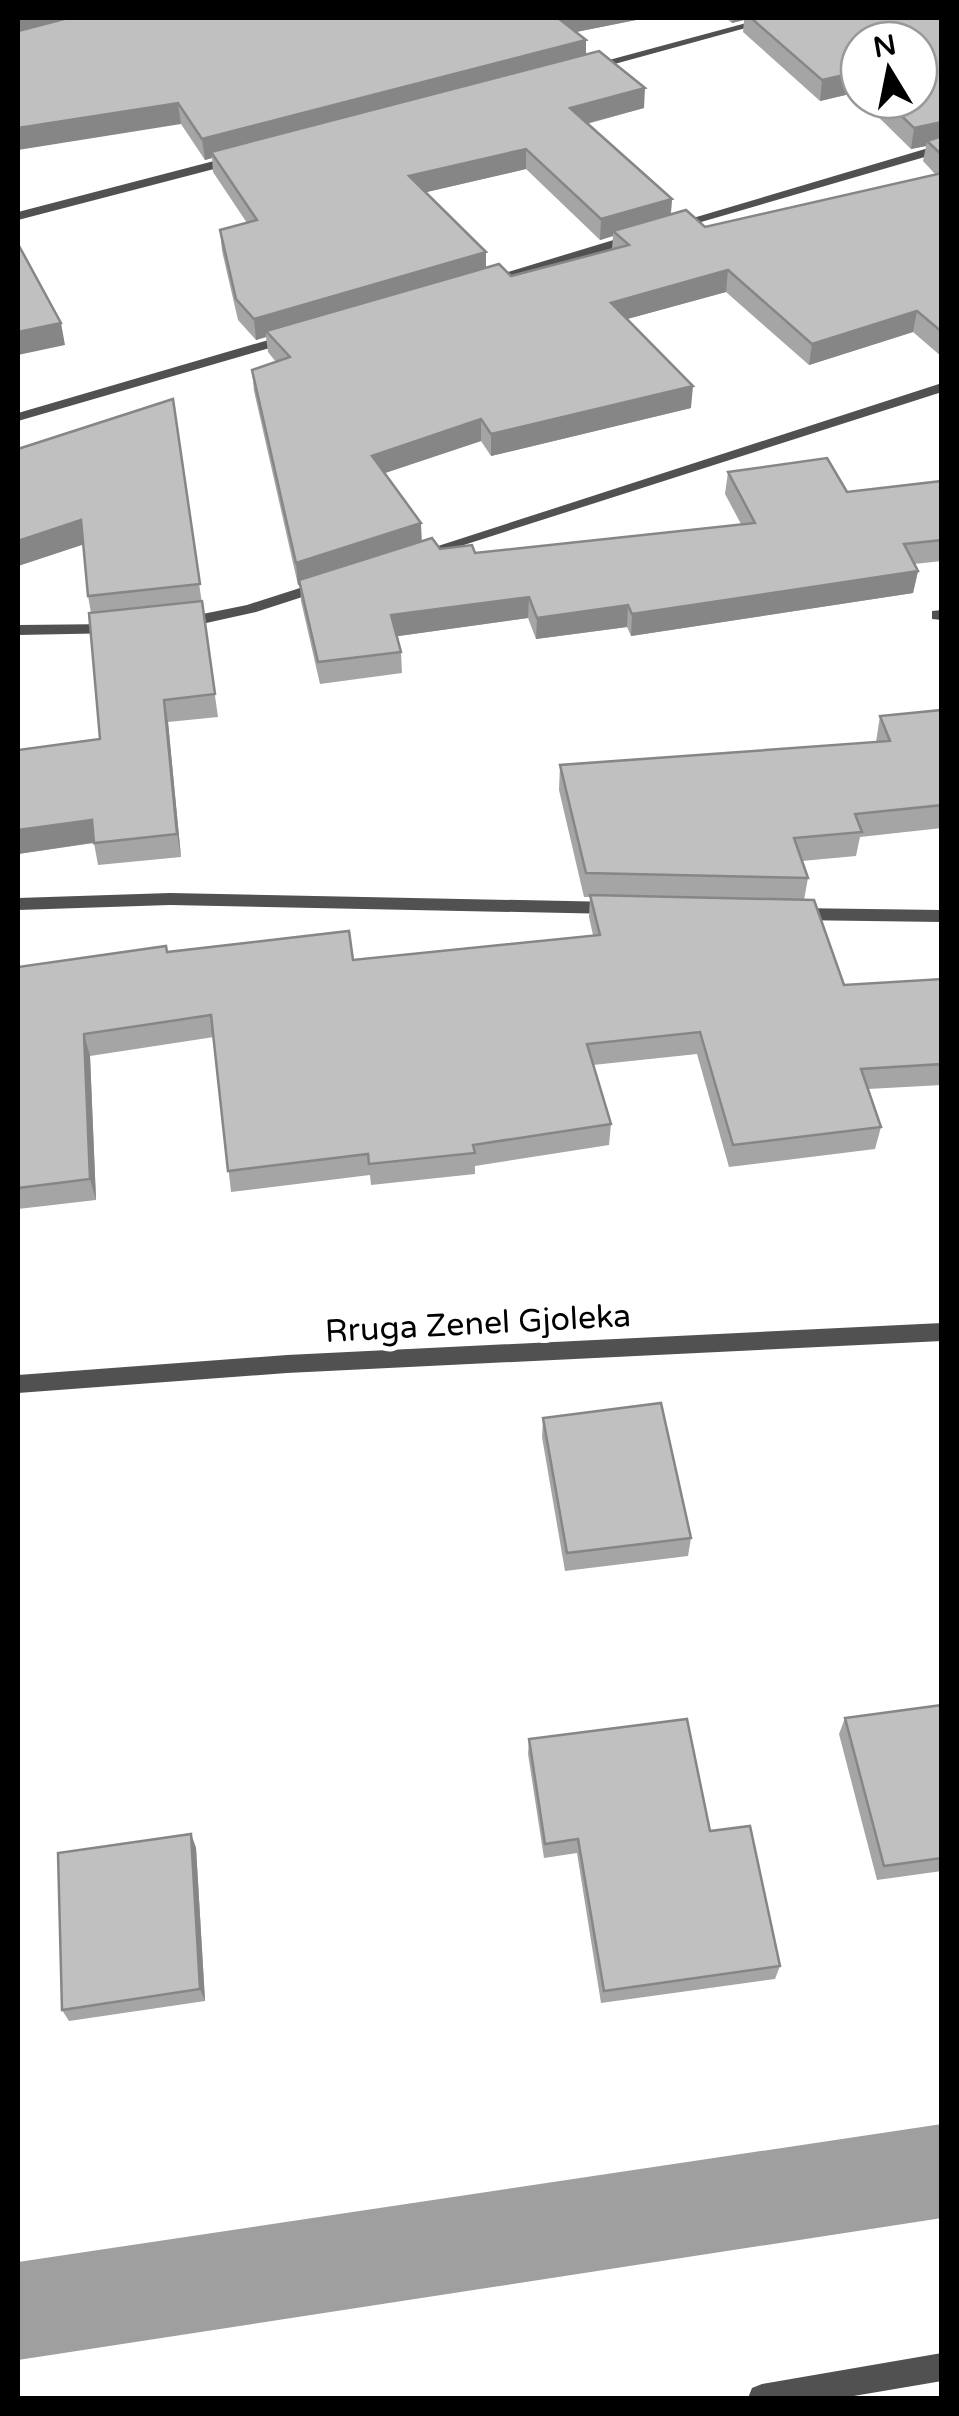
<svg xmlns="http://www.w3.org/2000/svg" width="959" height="2416" font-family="'Varela Round',sans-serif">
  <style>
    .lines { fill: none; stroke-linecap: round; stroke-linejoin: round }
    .canal { fill: #9f9f9f; fill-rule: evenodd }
    .minor { fill: #515151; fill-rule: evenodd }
    .wall { fill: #a5a5a5; fill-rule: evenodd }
    .shaded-wall { fill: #868686 }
    .building { fill: #c0c0c0; stroke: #868686; stroke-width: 2.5 }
    .labels { text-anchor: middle; stroke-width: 10; stroke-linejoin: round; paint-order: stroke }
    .street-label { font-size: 32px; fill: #000; stroke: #fff }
  </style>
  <rect width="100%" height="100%" fill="#fff"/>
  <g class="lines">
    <!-- canal -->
    <polygon class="canal" points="942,2124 942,2218 18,2360 18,2262"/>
    <!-- minor -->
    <g class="minor">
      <polygon points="765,18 782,18 589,71 583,67"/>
      <polygon points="942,144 942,152 677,229 666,226"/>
      <polygon points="237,155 241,156 241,162 18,220 18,212"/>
      <polygon points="640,232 646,236 645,239 490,284 478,281"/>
      <polygon points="289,334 296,338 294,341 18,421 18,413"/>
      <polygon points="942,383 942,392 420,559 415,561 407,556"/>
      <polygon points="325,580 333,585 330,588 256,612 179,629 171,624 173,620 247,605"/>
      <polygon points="942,610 942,620 932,619 932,611"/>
      <polygon points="115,624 123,629 121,633 18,635 18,625"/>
      <polygon points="170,893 615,902 624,908 615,914 170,905 18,910 18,898"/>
      <polygon points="794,908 942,910 942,922 794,920 785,914"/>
      <polygon points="942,1323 942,1341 287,1373 18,1393 18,1375 287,1355"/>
      <polygon points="942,2353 942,2381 842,2398 748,2398 752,2388 762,2384"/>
    </g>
  </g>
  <!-- wall -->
  <g class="wall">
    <path d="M 18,18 L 646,18 L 576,32 L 586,40 L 586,54 L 644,108 L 587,124 L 672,199 L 671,214 L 705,227 L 936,175 L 923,161 L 926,146 L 911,149 L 861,100 L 919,100 L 859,40 L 859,98 L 854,93 L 820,101 L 743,32 L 744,20 L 732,23 L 726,18 L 942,18 L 942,357 L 913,332 L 809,365 L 726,292 L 627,319 L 691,408 L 491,456 L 481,441 L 385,473 L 422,541 L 440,549 L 475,553 L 741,524 L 725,494 L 728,472 L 847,492 L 942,481 L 942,561 L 914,564 L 918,571 L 913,593 L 631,636 L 627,627 L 536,639 L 528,618 L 397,636 L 401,652 L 402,673 L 320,684 L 301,601 L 300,584 L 298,585 L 254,391 L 252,370 L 276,362 L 268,352 L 266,337 L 256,340 L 238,320 L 222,251 L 220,230 L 247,223 L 213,172 L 212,158 L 205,160 L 181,124 ZM 526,169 L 600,240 L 613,236 L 612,249 L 511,276 L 486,267 L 486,252 L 426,192 Z"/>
    <polygon points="173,399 218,717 168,722 181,857 98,865 94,843 18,854 18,750 100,739 91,613 88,596 83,544 18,566 18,449"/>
    <polygon points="942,710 942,828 860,837 856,856 802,861 808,878 804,900 844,985 942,979 942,1085 868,1089 881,1127 875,1149 729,1167 697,1054 593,1065 611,1124 609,1145 475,1166 475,1174 371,1185 370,1175 231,1192 214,1037 90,1056 96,1200 18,1209 18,967 167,952 353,960 593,935 589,917 590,897 584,897 559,790 560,765 876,742 880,716"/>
    <polygon points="543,1418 691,1538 688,1556 565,1571 542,1437"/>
    <polygon points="942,1705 942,1871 877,1880 839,1734 845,1718"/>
    <polygon points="529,1739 710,1831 780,1966 775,1979 601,2003 577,1853 544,1858 528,1754"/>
    <polygon points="191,1834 196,1848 205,2001 69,2021 62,2010"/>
  </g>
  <!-- shaded-wall -->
  <g class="shaded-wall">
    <polygon points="18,18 111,18 18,39"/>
    <polygon points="556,18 646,18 556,36"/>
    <polygon points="733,18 744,18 744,20 732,23"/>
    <polygon points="586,40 586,61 211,152 212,158 205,160 202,139"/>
    <polygon points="857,72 854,93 820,101 822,80"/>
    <polygon points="645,88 644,108 569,128 570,108"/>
    <polygon points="178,103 181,124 18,150 18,128"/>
    <polygon points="942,122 942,142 927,141 926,146 911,149 914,128"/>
    <polygon points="526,149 526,169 410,196 409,176"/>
    <polygon points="672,199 670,219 613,231 613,236 600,240 601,219"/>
    <polygon points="486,252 486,273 266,331 266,337 256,340 254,319"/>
    <polygon points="728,270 726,292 609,324 611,303"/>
    <polygon points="917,311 913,332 809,365 812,344"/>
    <polygon points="61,323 65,345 18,355 18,332"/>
    <polygon points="693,386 691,408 491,456 491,434"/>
    <polygon points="481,419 481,441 373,477 372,456"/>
    <polygon points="81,520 85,544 18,566 18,541"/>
    <polygon points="421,523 422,545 298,585 296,563"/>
    <polygon points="918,571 913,593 631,636 632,614"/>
    <polygon points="529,597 528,618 392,637 391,615"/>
    <polygon points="628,605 627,627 536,639 537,618"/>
    <polygon points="164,700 168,722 181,857 177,834"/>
    <polygon points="92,820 97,842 18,854 18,830"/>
    <polygon points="84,1034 90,1056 96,1200 90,1179"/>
    <polygon points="191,1834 196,1848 205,2001 200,1989"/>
  </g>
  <!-- building -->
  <g class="building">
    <polygon points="68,18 558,18 586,40 202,139 178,103 18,128 18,31"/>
    <polygon points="751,18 942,18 942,122 914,128 885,100 919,100 919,40 859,40 859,74 857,72 822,80"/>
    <polygon points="599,51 645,88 570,108 672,199 601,219 526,149 409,176 486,252 254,319 236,299 220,230 257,220 211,152"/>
    <polygon points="942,136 942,155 927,141"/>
    <polygon points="942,173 942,332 917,311 812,344 728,270 611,303 693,386 491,434 481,419 372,456 421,523 296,563 252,370 290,357 266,331 499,264 511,276 629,245 613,231 686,210 705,227"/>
    <polygon points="18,244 61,323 18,332"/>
    <polygon points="173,399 200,584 88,596 81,520 18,541 18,449"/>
    <polygon points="827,458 847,492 942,481 942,540 904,544 918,571 632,614 628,605 537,618 529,597 391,615 401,652 318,662 299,580 432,538 440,549 472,545 475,553 755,523 728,472"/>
    <polygon points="202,601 215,694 164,700 177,834 94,843 92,820 18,830 18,750 100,739 89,613"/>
    <polygon points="942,710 942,805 855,814 862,832 794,838 808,878 586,873 560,765 890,741 880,716"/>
    <polygon points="590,895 814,900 844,985 942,979 942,1064 861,1069 881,1127 733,1145 700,1032 587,1044 611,1124 473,1145 475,1153 369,1164 368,1154 228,1171 211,1015 84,1034 90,1179 18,1188 18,967 166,946 167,952 349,931 353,960 600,935"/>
    <polygon points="661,1403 691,1538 567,1553 543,1418"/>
    <polygon points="942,1705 942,1858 884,1866 845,1718"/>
    <polygon points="687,1719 710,1831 750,1826 780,1966 604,1991 578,1839 545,1844 529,1739"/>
    <polygon points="191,1834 200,1989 62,2010 58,1853"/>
  </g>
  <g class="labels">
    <!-- street labels -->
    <g class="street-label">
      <text transform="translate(478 1323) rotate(-3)" y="11">Rruga Zenel Gjoleka</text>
    </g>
  </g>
  <!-- border -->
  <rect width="959" height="2416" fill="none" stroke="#000000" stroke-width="40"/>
  <!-- north arrow -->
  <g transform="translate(889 70) rotate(350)"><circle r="48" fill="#ffffff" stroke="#999999" stroke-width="2.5"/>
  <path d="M0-8L18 38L0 25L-18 38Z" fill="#000000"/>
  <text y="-15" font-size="28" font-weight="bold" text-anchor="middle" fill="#000000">N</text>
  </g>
</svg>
